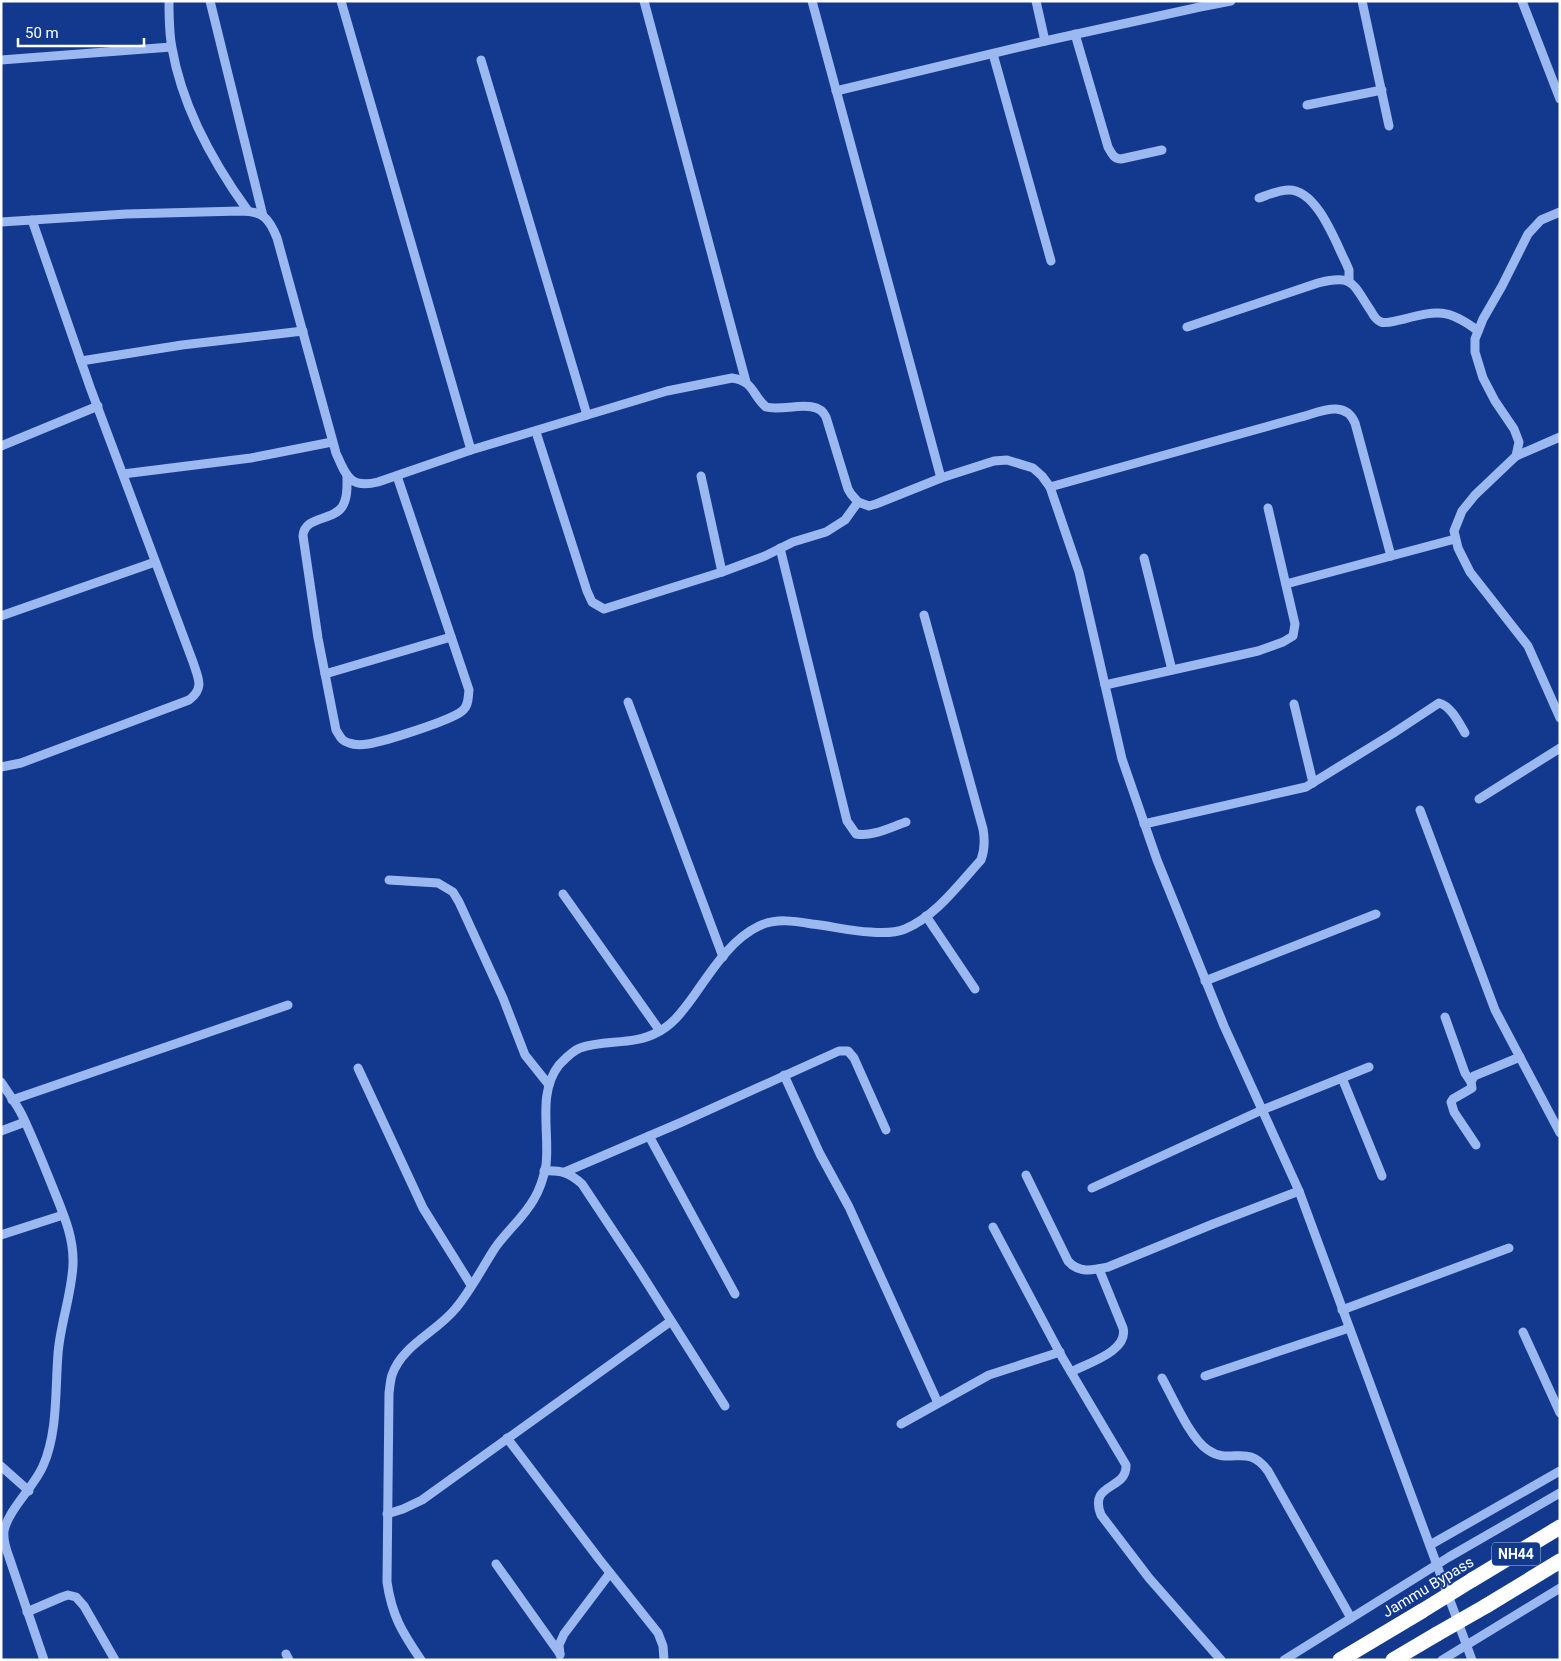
<svg xmlns="http://www.w3.org/2000/svg" width="1561" height="1661" font-family="Roboto,sans-serif">
  <style>
    .lines { fill: none; stroke-linecap: round; stroke-linejoin: round }
    .minor { stroke: #9bb8f1; stroke-width: 9 }
    .highway { stroke: #fff; stroke-width: 15 }
    .highway-bridge { stroke: #fff; stroke-width: 15 }
    .labels { text-anchor: middle; stroke-width: 4; stroke-linejoin: round; paint-order: stroke }
    .shield { fill: #12398d; stroke: #b8c4dd; stroke-width: 1 }
    .shield-label { font-size: 14px; font-weight: bold; fill: #fff }
    .street-label { font-size: 15px; fill: #fff; stroke: #12398d }
  </style>
  <rect width="100%" height="100%" fill="#12398d"/>
  <g class="lines">
    <!-- minor -->
    <g class="minor">
      <path d="M 169,1 C 169,16 169,33 172,48 C 182,106 214,164 248,211"/>
      <polyline points="210,1 263,216"/>
      <polyline points="341,1 471,450"/>
      <polyline points="644,1 746,382"/>
      <polyline points="812,1 941,478"/>
      <polyline points="1362,1 1389,126"/>
      <polyline points="1522,1 1560,99"/>
      <path d="M 1075,34 L 1108,147 C 1112,154 1114,159 1121,159 L 1162,150"/>
      <polyline points="1045,41 1200,7 1231,1"/>
      <polyline points="993,54 1051,261"/>
      <polyline points="1,60 171,47"/>
      <polyline points="481,60 587,415"/>
      <polyline points="836,91 1045,41 1036,1"/>
      <polyline points="1307,105 1382,90"/>
      <path d="M 1259,198 C 1268,195 1278,190 1289,190 C 1317,190 1335,241 1346,263 L 1349,270 L 1349,281"/>
      <polyline points="1560,212 1541,220 1528,234 1502,286 1483,319 1475,339 1475,352 1483,378 1495,401 1514,429 1519,442 1516,456 1475,495 1462,511 1454,531 1458,548 1470,572 1528,646 1560,718"/>
      <path d="M 1,222 L 126,214 L 240,211 C 263,211 269,218 277,238 L 336,453 C 346,476 350,489 378,482 L 471,450 L 667,391 L 732,378 C 754,381 752,395 766,407 C 784,412 817,397 826,417 L 848,489 L 851,494 L 858,502 L 869,506 L 876,504 L 941,478 L 994,461 L 1007,460 L 1033,468 L 1042,476 L 1050,487 L 1079,572 L 1122,759 L 1157,860 L 1224,1026 L 1299,1191 L 1472,1660"/>
      <path d="M 1187,327 L 1318,283 C 1354,274 1352,283 1371,311 C 1373,315 1376,320 1381,322 C 1386,324 1394,321 1400,320 C 1436,311 1447,307 1478,331"/>
      <polyline points="81,361 182,345 303,331"/>
      <polyline points="536,432 587,591 592,602 604,609 722,572 765,556 793,542 826,532 845,520 858,502"/>
      <polyline points="1,446 98,406"/>
      <polyline points="1516,456 1560,437"/>
      <polyline points="123,474 251,458 332,442"/>
      <path d="M 347,475 C 347,485 348,498 342,507 C 333,521 304,516 303,536 L 318,638 L 336,730 C 340,736 341,741 349,743 C 354,745 362,745 368,744 C 385,741 450,721 462,711 C 469,706 468,697 469,690 L 397,476"/>
      <polyline points="701,476 722,572"/>
      <path d="M 1050,487 L 1301,417 C 1320,412 1345,399 1355,423 L 1391,556"/>
      <path d="M 780,548 L 847,821 L 856,834 C 873,837 891,827 906,822"/>
      <polyline points="1144,558 1172,670"/>
      <polyline points="1286,584 1455,539"/>
      <polyline points="1,616 155,562"/>
      <polyline points="325,674 451,637"/>
      <polyline points="1105,685 1258,651 1283,642 1293,636 1295,624 1268,508"/>
      <polyline points="628,702 723,957"/>
      <polyline points="1294,704 1313,783"/>
      <path d="M 1,767 L 21,763 L 189,700 C 205,688 198,678 193,662 L 90,387 L 32,220"/>
      <polyline points="1479,799 1560,748"/>
      <polyline points="1420,810 1495,1010 1560,1133"/>
      <path d="M 1144,824 L 1306,787 L 1392,734 L 1439,703 C 1451,706 1459,723 1465,733"/>
      <polyline points="389,880 438,883 453,892 459,902 503,998 525,1055 549,1085"/>
      <polyline points="563,894 660,1031"/>
      <polyline points="926,916 975,989"/>
      <polyline points="1205,981 1376,914"/>
      <polyline points="1445,1017 1465,1073 1471,1082"/>
      <polyline points="358,1068 423,1208 471,1285"/>
      <polyline points="784,1075 820,1154 849,1207 938,1403"/>
      <polyline points="1342,1078 1382,1176"/>
      <path d="M 1,1082 C 8,1093 16,1103 22,1115 C 33,1138 43,1163 53,1188 C 63,1213 74,1237 73,1264 C 72,1294 60,1324 58,1354 C 55,1391 58,1432 43,1466 C 34,1487 8,1510 4,1531 C 3,1540 6,1549 9,1557 L 44,1660"/>
      <polyline points="12,1100 288,1005"/>
      <polyline points="1,1131 25,1122"/>
      <polyline points="649,1136 735,1294"/>
      <polyline points="1476,1145 1454,1112 1451,1102 1453,1099 1472,1088 1471,1082 1474,1076 1520,1057"/>
      <path d="M 544,1171 C 561,1170 570,1173 582,1184 L 639,1270 L 725,1406"/>
      <polyline points="565,1172 682,1122 839,1051 848,1051 854,1058 886,1130"/>
      <path d="M 1026,1175 L 1068,1261 C 1079,1274 1094,1270 1108,1267 L 1213,1224 L 1299,1191"/>
      <polyline points="1092,1188 1262,1110 1369,1067"/>
      <path d="M 993,1227 L 1062,1357 L 1126,1465 C 1127,1491 1088,1482 1101,1515 L 1149,1578 L 1221,1660"/>
      <polyline points="1,1235 63,1215"/>
      <polyline points="1342,1310 1509,1248"/>
      <polyline points="1523,1332 1560,1413"/>
      <path d="M 1071,1372 C 1088,1363 1129,1351 1123,1328 L 1099,1269"/>
      <polyline points="1205,1376 1349,1328"/>
      <path d="M 1162,1378 C 1173,1398 1190,1438 1208,1450 C 1231,1466 1247,1442 1268,1471 L 1351,1618"/>
      <polyline points="901,1424 989,1375 1060,1352"/>
      <polyline points="507,1438 599,1559 658,1633 663,1646 664,1660"/>
      <polyline points="1,1466 29,1491"/>
      <polyline points="387,1514 403,1509 422,1500 671,1321"/>
      <polyline points="1430,1545 1560,1471"/>
      <polyline points="496,1564 560,1654"/>
      <polyline points="27,1612 62,1597 68,1595 76,1597 84,1606 115,1660"/>
      <polyline points="286,1654 289,1660"/>
      <polyline points="560,1655 559,1645 564,1634 610,1573"/>
      <path d="M 421,1660 C 402,1632 392,1616 387,1582 L 389,1393 C 390,1387 390,1381 392,1375 C 402,1345 437,1332 456,1308 C 471,1290 482,1268 495,1248 C 507,1231 524,1217 534,1199 C 540,1189 544,1176 546,1165 C 550,1133 537,1093 559,1065 C 565,1059 572,1051 580,1048 C 605,1039 633,1046 658,1032 C 672,1025 681,1013 690,1001 C 709,975 729,940 759,926 C 776,918 794,921 812,924 C 831,926 850,931 870,932 C 881,933 895,933 905,929 C 936,916 959,884 981,860 C 985,849 985,840 983,829 L 924,615"/>
      <polyline points="1284,1660 1449,1557 1560,1493"/>
      <polyline points="1442,1660 1560,1588"/>
    </g>
    <!-- highway -->
    <g class="highway">
      <polyline points="1472,1580 1560,1527"/>
      <polyline points="1486,1606 1560,1561"/>
      <polyline points="1340,1660 1422,1611"/>
      <polyline points="1393,1660 1437,1634"/>
    </g>
    <!-- highway-bridge -->
    <g class="highway-bridge">
      <polyline points="1422,1611 1472,1580"/>
      <polyline points="1437,1634 1486,1606"/>
    </g>
  </g>
  <g class="labels">
    <!-- shield labels -->
    <rect class="shield" x="1492" y="1542.5" width="48" height="23" rx="4"/>
    <g class="shield-label">
      <text x="1516" y="1559">NH44</text>
    </g>
    <!-- street labels -->
    <g class="street-label">
      <text transform="translate(1428 1587) rotate(-31)" y="5">Jammu Bypass</text>
    </g>
  </g>
  <!-- border -->
  <rect width="1561" height="1661" fill="none" stroke="#ffffff" stroke-width="5"/>
  <!-- scale -->
  <path d="M18 38v8h126v-8" fill="none" stroke="#ffffff" stroke-width="2.5"/>
  <text x="25" y="38" font-size="15" fill="#ffffff" stroke="#12398d" stroke-width="4" paint-order="stroke">50 m</text>
</svg>
